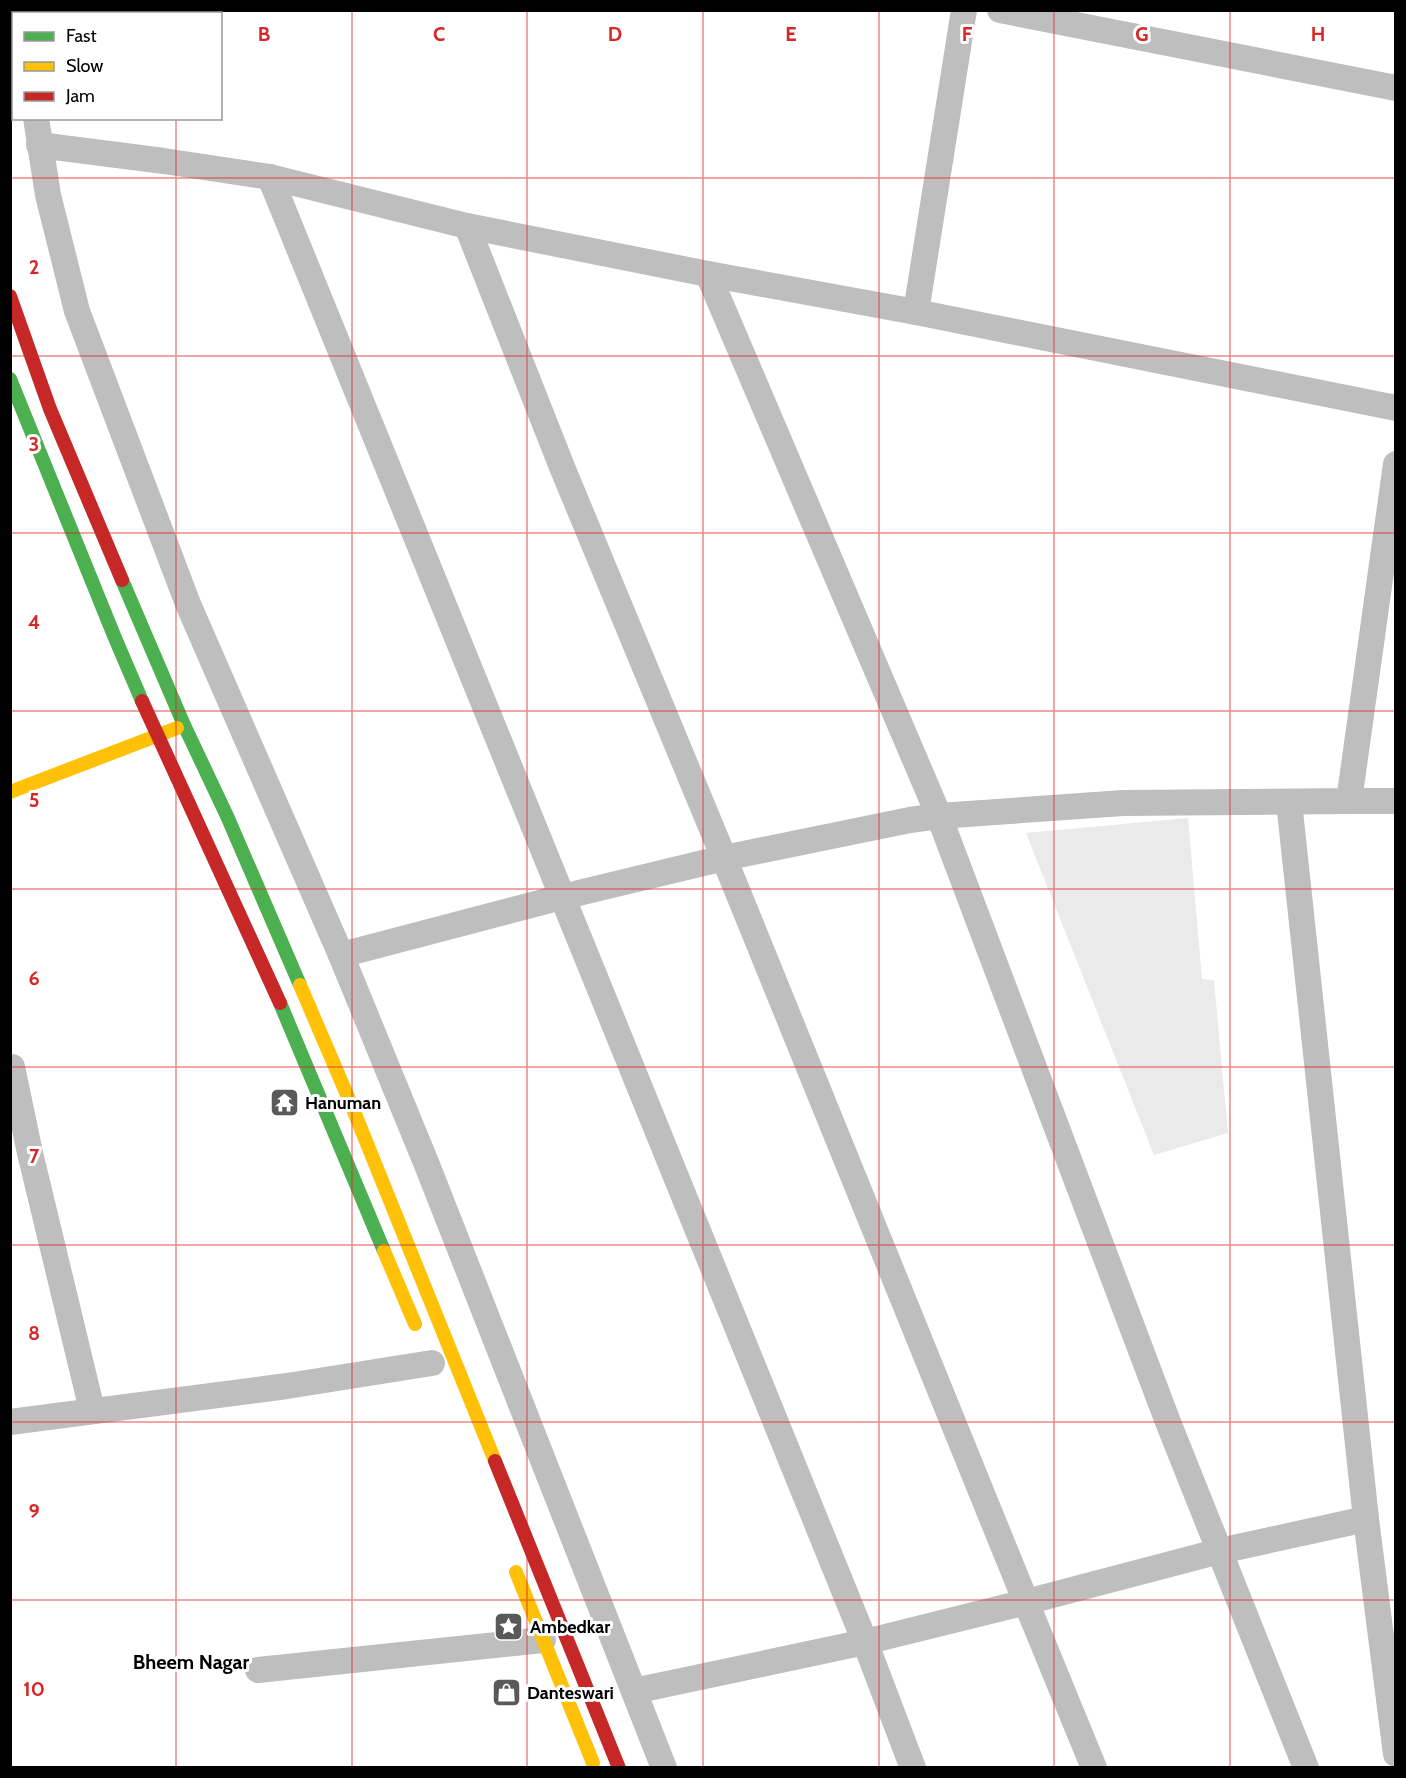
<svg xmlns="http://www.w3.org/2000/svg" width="1406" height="1778" font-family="Cabin,sans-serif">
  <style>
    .green { fill: #eaeaea }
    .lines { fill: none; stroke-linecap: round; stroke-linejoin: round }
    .street { stroke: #bebebe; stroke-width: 26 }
    .fast { stroke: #4caf50; stroke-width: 14 }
    .slow { stroke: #ffc107; stroke-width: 14 }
    .jam { stroke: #c62828; stroke-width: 14 }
    .grid { fill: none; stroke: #d62828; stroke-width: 1.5; stroke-opacity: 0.55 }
    .labels { text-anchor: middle; stroke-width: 6; stroke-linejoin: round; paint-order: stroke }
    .poi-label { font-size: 18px; font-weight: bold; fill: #000; stroke: #fff; text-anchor: start }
    .neighbourhood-label { font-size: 20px; font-weight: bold; fill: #000; stroke: #fff }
    .grid-label { font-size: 20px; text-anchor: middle; font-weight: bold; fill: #d62828; stroke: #fff; stroke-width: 6; stroke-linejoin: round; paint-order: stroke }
  </style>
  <rect width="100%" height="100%" fill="#fff"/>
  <!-- green -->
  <polygon class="green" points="1188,818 1202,979 1214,980 1228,1133 1154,1155 1026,833"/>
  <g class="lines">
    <!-- street -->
    <g class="street">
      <polyline points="1000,10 1396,88"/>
      <polyline points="24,14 24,10"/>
      <polyline points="36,118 48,195 77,311 188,604 341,955 427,1165 664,1768"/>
      <polyline points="39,145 164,161 270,177 467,226"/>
      <polyline points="270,177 865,1642 913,1768"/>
      <polyline points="708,274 939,816 1168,1422 1306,1768"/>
      <polyline points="916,312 964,10"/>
      <polyline points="1349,801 1396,801"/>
      <polyline points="1289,802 1366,1519 1396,1754"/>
      <polyline points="341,955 562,897 724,858 910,820 939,816 1123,803 1349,801 1396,464"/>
      <polyline points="12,1067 30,1153 92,1410"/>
      <polyline points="10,1422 287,1386 432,1363"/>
      <polyline points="258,1670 543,1640"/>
      <polyline points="634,1691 865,1642 1026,1602 724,858 562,467 467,226 708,274 916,312 1396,408"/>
      <polyline points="1094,1768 1026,1602 1220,1551 1366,1519"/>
    </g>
    <!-- fast -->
    <g class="fast">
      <polyline points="10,379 115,638 142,701"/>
      <polyline points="122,580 184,725 227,816 300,985"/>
      <polyline points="280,1003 384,1251"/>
    </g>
    <!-- slow -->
    <g class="slow">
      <polyline points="10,792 177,728"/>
      <polyline points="300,985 351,1104 495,1461"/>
      <polyline points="384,1251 415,1324"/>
      <polyline points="516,1572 593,1763"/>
    </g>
    <!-- jam -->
    <g class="jam">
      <polyline points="10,296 50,409 122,580"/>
      <polyline points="142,701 280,1003"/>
      <polyline points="495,1461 619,1768"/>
    </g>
  </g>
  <!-- grid -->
  <path class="grid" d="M 176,10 L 176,14M 352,10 L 352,1768M 527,10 L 527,1768M 703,10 L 703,1768M 879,10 L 879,1768M 1054,10 L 1054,1768M 1230,10 L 1230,1768M 176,118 L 176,1768M 10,178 L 1396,178M 10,356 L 1396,356M 10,533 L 1396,533M 10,711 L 1396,711M 10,889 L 1396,889M 10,1067 L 1396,1067M 10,1245 L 1396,1245M 10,1422 L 1396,1422M 10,1600 L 1396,1600"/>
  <!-- icons -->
  <defs>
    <symbol id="temple-square" viewBox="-11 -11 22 22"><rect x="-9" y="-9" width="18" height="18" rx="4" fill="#595959" stroke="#fff"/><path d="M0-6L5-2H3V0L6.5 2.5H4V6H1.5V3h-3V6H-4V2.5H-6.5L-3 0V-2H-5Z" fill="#fff"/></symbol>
    <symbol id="sight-square" viewBox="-11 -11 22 22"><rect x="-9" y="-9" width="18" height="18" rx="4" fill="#595959" stroke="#fff"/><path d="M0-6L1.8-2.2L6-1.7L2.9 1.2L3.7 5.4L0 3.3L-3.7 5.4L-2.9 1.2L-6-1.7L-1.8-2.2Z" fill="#fff"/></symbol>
    <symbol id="shop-square" viewBox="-11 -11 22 22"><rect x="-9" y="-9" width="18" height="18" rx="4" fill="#595959" stroke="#fff"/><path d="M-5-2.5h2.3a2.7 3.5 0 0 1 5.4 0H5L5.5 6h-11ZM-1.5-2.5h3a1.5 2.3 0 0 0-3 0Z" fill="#fff"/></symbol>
  </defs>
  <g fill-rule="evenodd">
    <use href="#temple-square" x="268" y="1086" width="33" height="33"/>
    <use href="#sight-square" x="492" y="1610" width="33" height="33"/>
    <use href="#shop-square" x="490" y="1676" width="33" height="33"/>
  </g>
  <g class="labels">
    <!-- poi labels -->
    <g class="poi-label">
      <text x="305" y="1109">Hanuman</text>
      <text x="530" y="1633">Ambedkar</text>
      <text x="527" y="1699">Danteswari</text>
    </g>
    <!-- neighbourhood labels -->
    <g class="neighbourhood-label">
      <text x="191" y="1669">Bheem Nagar</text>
    </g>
  </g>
  <g class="grid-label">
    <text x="264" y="41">B</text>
    <text x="439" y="41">C</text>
    <text x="615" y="41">D</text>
    <text x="791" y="41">E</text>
    <text x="967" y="41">F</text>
    <text x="1142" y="41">G</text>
    <text x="1318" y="41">H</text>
    <text x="34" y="274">2</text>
    <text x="34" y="451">3</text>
    <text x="34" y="629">4</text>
    <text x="34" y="807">5</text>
    <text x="34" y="985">6</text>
    <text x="34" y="1163">7</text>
    <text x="34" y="1340">8</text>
    <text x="34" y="1518">9</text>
    <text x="34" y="1696">10</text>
  </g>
  <!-- border -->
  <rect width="1406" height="1778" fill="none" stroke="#000000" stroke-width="24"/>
  <!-- legend -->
  <rect x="12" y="12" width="210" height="108" fill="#ffffff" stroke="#999999" stroke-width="1.5"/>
  <rect x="24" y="32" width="30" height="9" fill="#4caf50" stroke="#999999" stroke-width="1.5"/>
  <text x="66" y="42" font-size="18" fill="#000000">Fast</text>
  <rect x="24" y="62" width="30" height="9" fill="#ffc107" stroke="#999999" stroke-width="1.5"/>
  <text x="66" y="72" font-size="18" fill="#000000">Slow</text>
  <rect x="24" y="92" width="30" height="9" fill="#c62828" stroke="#999999" stroke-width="1.5"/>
  <text x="66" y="102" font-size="18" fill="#000000">Jam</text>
</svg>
